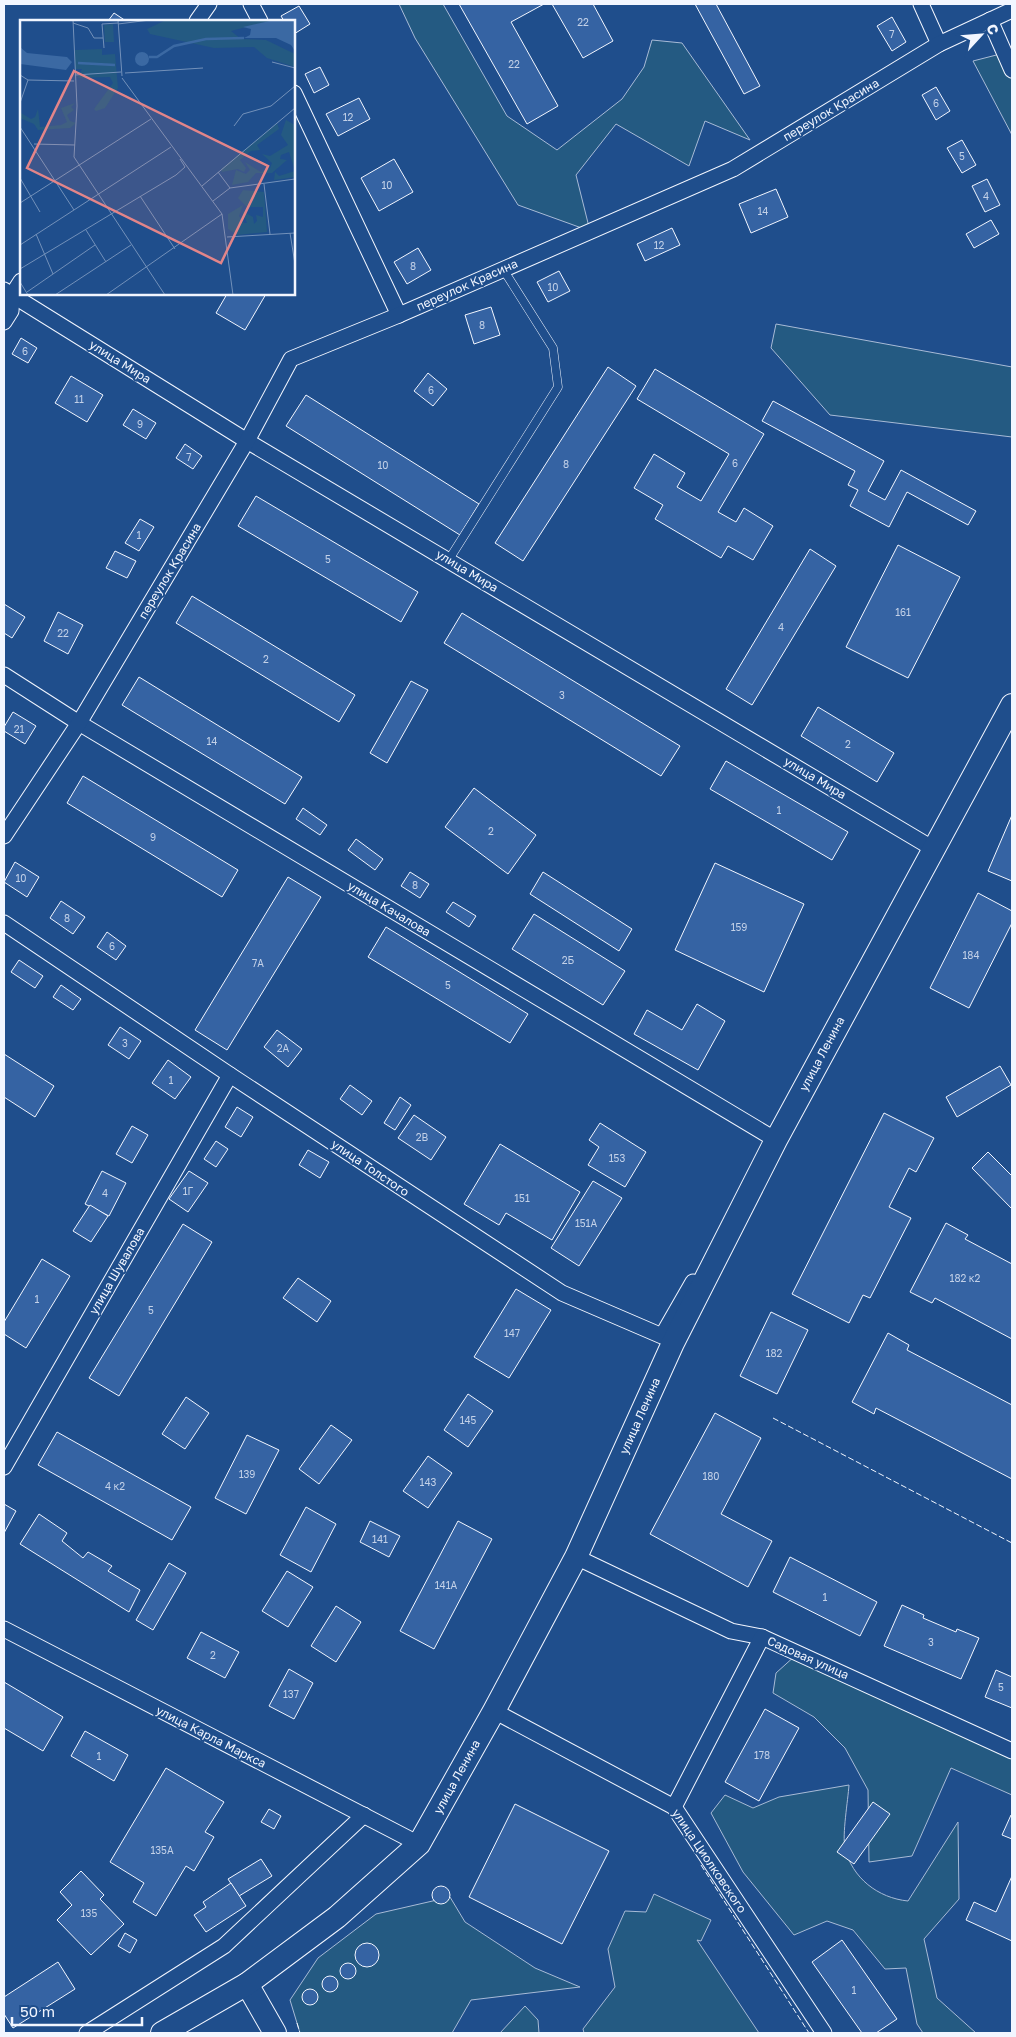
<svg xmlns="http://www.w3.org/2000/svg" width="1016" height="2037" font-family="'Golos Text',sans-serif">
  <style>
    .green { fill: #245a82; stroke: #a8bbd7 }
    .building { fill: #3563a3; stroke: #f2f6ff }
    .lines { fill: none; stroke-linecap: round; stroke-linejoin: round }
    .lane-casing { stroke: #f2f6ff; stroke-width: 9 }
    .street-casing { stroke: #f2f6ff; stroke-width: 17 }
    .secondary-casing { stroke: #f2f6ff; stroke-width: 24 }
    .lane { stroke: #1f4e8c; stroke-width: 8 }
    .street { stroke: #1f4e8c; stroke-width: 15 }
    .secondary { stroke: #1f4e8c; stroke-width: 22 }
    .fence { stroke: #f2f6ff; stroke-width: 1; stroke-dasharray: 6 2.5; stroke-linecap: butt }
    .labels { text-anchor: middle; stroke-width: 4; stroke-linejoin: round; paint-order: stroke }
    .number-label { font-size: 10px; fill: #c3d1e8 }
    .street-label { font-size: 12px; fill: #f2f6ff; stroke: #1f4e8c }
    .inset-river { fill: none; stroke: #3b69a3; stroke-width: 2.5 }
    .inset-road { fill: none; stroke: #7391ba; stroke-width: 1 }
    .view { fill: #e38589; fill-opacity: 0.15; stroke: #e38589; stroke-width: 2.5 }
    .inset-edge { fill: none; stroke: #f2f6ff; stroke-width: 2.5 }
  </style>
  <rect width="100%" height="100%" fill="#1f4e8c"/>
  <!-- green -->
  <g class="green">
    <polygon points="399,4 443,4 507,116 557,150 622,99 644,67 652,40 682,43 750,140 705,121 689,166 616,124 576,175 590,231 518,205 415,38"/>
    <polygon points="1012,51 1012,135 973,61"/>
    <polygon points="776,324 1012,367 1012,437 830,415 771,348"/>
    <polygon points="796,1655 1012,1754 1012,1795 951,1768 912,1856 869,1862 868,1790 845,1748 814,1717 773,1693 776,1673"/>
    <path d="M 849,1785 C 848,1800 842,1835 845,1848 C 852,1878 878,1898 908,1901 L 958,1822 L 959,1899 L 924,1939 L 937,1998 L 976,2033 L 923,2033 L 917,2024 L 906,1968 L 885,1969 L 853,1930 L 827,1921 L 794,1935 L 743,1872 L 711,1813 L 725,1795 L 753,1808 L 779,1797 Z"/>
    <polygon points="654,1894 711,1920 701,1941 697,1940 759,2033 584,2033 583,2029 615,1987 608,1949 625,1911 646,1912"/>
    <polygon points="450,1897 465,1922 535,1968 580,1987 471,2000 452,2033 300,2033 290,2000 318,1958 376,1914"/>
    <polygon points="525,2006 538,2020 539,2033 500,2033"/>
  </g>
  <!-- building -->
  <g class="building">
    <polygon points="459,4 544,4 511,22 558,106 527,124"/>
    <polygon points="552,4 593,4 613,41 583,58"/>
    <polygon points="695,4 716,4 760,86 744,94"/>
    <polygon points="299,6 310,24 294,34 294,21 284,21 281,16"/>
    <polygon points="114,13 126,21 108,21"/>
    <polygon points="892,17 906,42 892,51 877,26"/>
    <polygon points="320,67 329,85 314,93 305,74"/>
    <polygon points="936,87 950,111 936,120 922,95"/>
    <polygon points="359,98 370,119 338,136 326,114"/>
    <polygon points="962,140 976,165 962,173 947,148"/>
    <polygon points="394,159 413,192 379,211 361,178"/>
    <polygon points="987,179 1000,205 985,212 972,186"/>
    <polygon points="776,189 788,217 751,233 739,204"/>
    <polygon points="991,220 999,234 974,248 966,234"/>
    <polygon points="672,228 680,245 645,261 637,244"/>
    <polygon points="418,248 431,270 407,284 394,262"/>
    <polygon points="559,271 570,291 548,302 537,282"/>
    <polygon points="227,294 266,294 245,330 216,313"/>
    <polygon points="491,307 500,335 474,344 465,315"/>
    <polygon points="21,338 37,348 28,363 12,354"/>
    <polygon points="608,367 636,386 523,561 495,543"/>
    <polygon points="655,369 764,434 718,512 736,522 744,508 773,526 753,560 728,546 721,558 655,519 663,505 634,488 654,454 685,473 677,487 701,501 729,454 637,399"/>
    <polygon points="428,373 447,389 433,406 414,391"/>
    <polygon points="71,376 103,395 87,422 55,403"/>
    <polygon points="306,395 479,504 460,535 286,426"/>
    <polygon points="773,401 884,461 868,491 885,500 901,470 976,511 968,525 907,492 889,527 850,506 858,490 848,485 855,471 762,421"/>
    <polygon points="133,409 156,423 146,439 123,425"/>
    <polygon points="185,444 202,456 193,469 176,458"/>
    <polygon points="256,496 418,592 401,622 238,526"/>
    <polygon points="140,519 154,527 139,551 125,543"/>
    <polygon points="898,545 960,577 908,678 846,647"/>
    <polygon points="810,549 836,566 752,705 726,689"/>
    <polygon points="115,551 136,561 127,578 106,568"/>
    <polygon points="192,596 355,695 339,722 176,623"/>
    <polygon points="4,604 25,617 12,638 4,633"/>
    <polygon points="58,612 83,625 68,654 44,641"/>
    <polygon points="462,613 680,746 661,776 444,643"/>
    <polygon points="139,677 302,777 285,804 122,705"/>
    <polygon points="411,681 428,690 387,763 370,753"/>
    <polygon points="818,707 894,753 877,782 801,736"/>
    <polygon points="13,712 36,726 25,744 4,731 4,727"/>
    <polygon points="726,761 848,832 832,860 710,789"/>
    <polygon points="83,776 238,870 222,897 67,803"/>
    <polygon points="474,788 536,835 508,874 445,827"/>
    <polygon points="303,808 327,825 320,835 296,819"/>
    <polygon points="1012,815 1012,881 988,871"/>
    <polygon points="356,839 383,859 375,870 348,850"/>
    <polygon points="15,862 39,877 27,897 4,882"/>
    <polygon points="715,863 804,904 764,992 675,950"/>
    <polygon points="410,872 429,884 420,898 401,886"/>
    <polygon points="543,872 632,929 619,951 530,894"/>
    <polygon points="288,877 321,897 227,1050 195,1030"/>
    <polygon points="978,893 1012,911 1012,923 969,1008 930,988"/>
    <polygon points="61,901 85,917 73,934 50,918"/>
    <polygon points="453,902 476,916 469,927 446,912"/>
    <polygon points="534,914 625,971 603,1005 512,949"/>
    <polygon points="386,927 528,1014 510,1043 368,957"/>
    <polygon points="107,932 126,946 116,960 97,947"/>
    <polygon points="19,960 43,976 35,988 11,972"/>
    <polygon points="61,985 81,999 73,1010 53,997"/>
    <polygon points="697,1004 725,1021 698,1070 634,1034 647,1010 682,1030"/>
    <polygon points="120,1027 141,1041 129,1059 108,1045"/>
    <polygon points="277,1030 302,1049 288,1067 264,1047"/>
    <polygon points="4,1054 54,1086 35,1117 4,1097"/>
    <polygon points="168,1060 191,1077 175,1099 152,1083"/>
    <polygon points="1000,1066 1011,1085 957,1117 946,1097"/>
    <polygon points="350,1085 372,1101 362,1115 340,1099"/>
    <polygon points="400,1097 411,1105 395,1130 384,1123"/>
    <polygon points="237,1107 253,1117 241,1137 225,1127"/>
    <polygon points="884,1113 934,1138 916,1172 909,1168 889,1207 911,1218 870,1298 863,1295 849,1323 792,1294"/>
    <polygon points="414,1115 446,1137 431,1160 398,1138"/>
    <polygon points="600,1123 646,1152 625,1187 588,1165 599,1147 589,1140"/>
    <polygon points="132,1126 148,1135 132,1163 116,1154"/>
    <polygon points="216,1141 228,1149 216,1167 204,1159"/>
    <polygon points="500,1144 580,1192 552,1240 506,1213 499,1225 464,1204"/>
    <polygon points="308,1150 329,1162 320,1178 299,1165"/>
    <polygon points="988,1152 1012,1176 1012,1209 972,1168"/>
    <polygon points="102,1171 126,1183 109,1216 85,1204"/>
    <polygon points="189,1171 208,1183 188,1212 169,1199"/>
    <polygon points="593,1181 622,1198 579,1266 551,1248"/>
    <polygon points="90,1205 108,1216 91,1242 73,1231"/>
    <polygon points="946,1223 968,1235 965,1239 1012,1264 1012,1339 935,1298 932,1303 910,1292"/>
    <polygon points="183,1224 212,1242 119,1396 89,1378"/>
    <polygon points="42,1259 70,1276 26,1348 4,1334 4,1322"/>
    <polygon points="298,1278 331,1301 317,1322 283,1298"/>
    <polygon points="516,1289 551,1310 509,1378 474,1357"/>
    <polygon points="771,1312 808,1330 777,1394 740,1376"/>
    <polygon points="888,1333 909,1345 907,1350 1012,1405 1012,1479 876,1408 874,1414 852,1402"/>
    <polygon points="468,1394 493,1411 468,1447 444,1430"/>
    <polygon points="186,1397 209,1413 185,1449 162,1434"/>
    <polygon points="715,1413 761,1438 721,1514 772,1541 748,1587 650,1534"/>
    <polygon points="331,1425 352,1440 319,1484 299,1469"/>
    <polygon points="57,1432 191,1507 172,1540 38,1465"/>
    <polygon points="247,1435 279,1450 246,1514 215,1498"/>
    <polygon points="428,1456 452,1473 428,1508 403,1491"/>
    <polygon points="4,1504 16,1511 4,1533"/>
    <polygon points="306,1507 336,1524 311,1572 280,1555"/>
    <polygon points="39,1514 67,1533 62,1541 83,1558 88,1552 112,1566 108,1571 140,1590 129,1612 20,1544"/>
    <polygon points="370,1521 400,1536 389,1557 360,1542"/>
    <polygon points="458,1521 492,1539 434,1649 400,1631"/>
    <polygon points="790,1557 877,1602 860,1636 773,1592"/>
    <polygon points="169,1563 186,1573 153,1630 136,1620"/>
    <polygon points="287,1571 313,1587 288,1627 262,1611"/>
    <polygon points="902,1605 924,1615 923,1618 956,1632 957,1629 979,1638 961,1679 884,1646"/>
    <polygon points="336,1606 361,1622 336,1662 311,1646"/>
    <polygon points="201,1632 239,1652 225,1678 187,1658"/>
    <polygon points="289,1669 313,1683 294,1719 269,1706"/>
    <polygon points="996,1670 1012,1677 1012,1708 985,1697"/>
    <polygon points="4,1682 63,1717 43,1751 4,1728"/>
    <polygon points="765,1709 799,1728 759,1801 725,1782"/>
    <polygon points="85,1731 128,1755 114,1781 71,1756"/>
    <polygon points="166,1768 224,1802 205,1832 214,1837 194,1871 186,1866 156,1916 133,1902 144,1883 110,1862"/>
    <polygon points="873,1802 890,1814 854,1864 837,1852"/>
    <polygon points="515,1804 609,1851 562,1944 469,1897"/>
    <polygon points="269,1809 281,1816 274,1829 261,1822"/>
    <polygon points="1011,1815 1012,1816 1012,1839 1002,1835"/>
    <polygon points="261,1859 272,1876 239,1896 228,1879"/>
    <polygon points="81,1871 104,1895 100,1899 124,1924 91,1955 57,1920 72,1905 60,1892"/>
    <polygon points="1012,1876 1012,1941 966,1920 974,1902 996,1912"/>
    <polygon points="231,1883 246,1906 206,1932 194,1915 206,1907 203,1902"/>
    <circle cx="441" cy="1895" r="9"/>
    <polygon points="125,1933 137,1940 130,1953 118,1946"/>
    <polygon points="842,1940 897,2019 876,2033 862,2033 812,1962"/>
    <circle cx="367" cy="1955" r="12"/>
    <polygon points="58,1962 75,1989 13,2028 4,2014 4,1997"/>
    <circle cx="348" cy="1971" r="8"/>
    <circle cx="330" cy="1984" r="8"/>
    <circle cx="310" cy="1997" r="8"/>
  </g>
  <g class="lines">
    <defs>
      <polyline id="lane" points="448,561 558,387 553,348 503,269"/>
      <g id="street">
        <polyline points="251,4 260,21"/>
        <polyline points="921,4 939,44"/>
        <polyline points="990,20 1012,70"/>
        <polyline points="197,21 209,4"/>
        <polyline points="294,93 399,315"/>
        <polyline points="4,290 247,441 932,848"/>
        <polyline points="4,322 11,311 12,295 21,281"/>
        <polyline points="4,675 79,723 776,1140"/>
        <polyline points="4,836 79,723 247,441 291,359 399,315 733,169 939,44 1012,10"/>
        <polyline points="4,923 230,1075 562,1293 662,1336 693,1282"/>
        <polyline points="4,1467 230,1075"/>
        <polyline points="576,1557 731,1631 762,1637 1012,1751"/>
        <polyline points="4,1629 419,1844"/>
        <polyline points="494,1711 674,1807 824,2033"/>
        <polyline points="674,1807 762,1637"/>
        <polyline points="87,2033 224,1946 364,1815"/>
      </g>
      <g id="secondary">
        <polyline points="247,1984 275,2033"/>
        <polyline points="162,2033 247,1984 337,1917 419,1844 494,1711 576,1557 673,1343 776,1140 1012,705"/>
      </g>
    </defs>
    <!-- lane casing -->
    <use href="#lane" class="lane-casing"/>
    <!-- street casing -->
    <use href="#street" class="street-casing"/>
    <!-- secondary casing -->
    <use href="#secondary" class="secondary-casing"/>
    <!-- lane -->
    <use href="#lane" class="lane"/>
    <!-- street -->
    <use href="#street" class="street"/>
    <!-- secondary -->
    <use href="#secondary" class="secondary"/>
    <!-- fence -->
    <g class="fence">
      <polyline points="773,1418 1012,1543"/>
      <polyline points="701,1865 809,2033"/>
      <polyline points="297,2023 300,2033"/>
    </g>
  </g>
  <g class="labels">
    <!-- number labels -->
    <g class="number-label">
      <text x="583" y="26">22</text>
      <text x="892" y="38">7</text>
      <text x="514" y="68">22</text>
      <text x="936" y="107">6</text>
      <text x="348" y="121">12</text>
      <text x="962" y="160">5</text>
      <text x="387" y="189">10</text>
      <text x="986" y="200">4</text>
      <text x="763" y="215">14</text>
      <text x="659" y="249">12</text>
      <text x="413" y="270">8</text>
      <text x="553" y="291">10</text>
      <text x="482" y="329">8</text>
      <text x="25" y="355">6</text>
      <text x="431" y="394">6</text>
      <text x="79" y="403">11</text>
      <text x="140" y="428">9</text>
      <text x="189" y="461">7</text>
      <text x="735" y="467">6</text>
      <text x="566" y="468">8</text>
      <text x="383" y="469">10</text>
      <text x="139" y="539">1</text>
      <text x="328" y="563">5</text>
      <text x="903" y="616">161</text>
      <text x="781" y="631">4</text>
      <text x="63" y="637">22</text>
      <text x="266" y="663">2</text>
      <text x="562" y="699">3</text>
      <text x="19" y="733">21</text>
      <text x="212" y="745">14</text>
      <text x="848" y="748">2</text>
      <text x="779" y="814">1</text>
      <text x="491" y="835">2</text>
      <text x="153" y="841">9</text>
      <text x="21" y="882">10</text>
      <text x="415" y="889">8</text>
      <text x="67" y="922">8</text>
      <text x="739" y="931">159</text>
      <text x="112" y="950">6</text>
      <text x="971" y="959">184</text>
      <text x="568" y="964">2Б</text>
      <text x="258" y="967">7А</text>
      <text x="448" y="989">5</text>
      <text x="125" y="1047">3</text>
      <text x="283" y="1052">2А</text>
      <text x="171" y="1084">1</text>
      <text x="422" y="1141">2В</text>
      <text x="617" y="1162">153</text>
      <text x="188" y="1195">1Г</text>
      <text x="105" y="1197">4</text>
      <text x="522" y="1202">151</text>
      <text x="586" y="1227">151А</text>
      <text x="965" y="1282">182 к2</text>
      <text x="37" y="1303">1</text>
      <text x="151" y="1314">5</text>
      <text x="512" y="1337">147</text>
      <text x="774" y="1357">182</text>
      <text x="468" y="1424">145</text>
      <text x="247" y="1478">139</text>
      <text x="711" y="1480">180</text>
      <text x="428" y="1486">143</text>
      <text x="115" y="1490">4 к2</text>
      <text x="380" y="1543">141</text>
      <text x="446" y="1589">141А</text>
      <text x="825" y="1601">1</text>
      <text x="931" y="1646">3</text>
      <text x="213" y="1659">2</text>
      <text x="1001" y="1691">5</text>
      <text x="291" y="1698">137</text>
      <text x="762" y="1759">178</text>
      <text x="99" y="1760">1</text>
      <text x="162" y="1854">135А</text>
      <text x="89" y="1917">135</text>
      <text x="854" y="1994">1</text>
    </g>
    <!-- street labels -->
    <g class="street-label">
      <text transform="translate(831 110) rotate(-31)" y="4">переулок Красина</text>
      <text transform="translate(467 285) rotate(-24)" y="4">переулок Красина</text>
      <text transform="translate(120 362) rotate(32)" y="4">улица Мира</text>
      <text transform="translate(170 571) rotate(-59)" y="4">переулок Красина</text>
      <text transform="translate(467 571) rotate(31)" y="4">улица Мира</text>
      <text transform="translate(815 778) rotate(31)" y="4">улица Мира</text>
      <text transform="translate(389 909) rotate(31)" y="4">улица Качалова</text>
      <text transform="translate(822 1054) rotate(-62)" y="4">улица Ленина</text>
      <text transform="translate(370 1168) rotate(34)" y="4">улица Толстого</text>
      <text transform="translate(117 1271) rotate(-60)" y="4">улица Шувалова</text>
      <text transform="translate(640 1416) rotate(-66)" y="4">улица Ленина</text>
      <text transform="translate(808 1658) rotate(24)" y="4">Садовая улица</text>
      <text transform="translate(211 1737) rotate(27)" y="4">улица Карла Маркса</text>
      <text transform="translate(457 1777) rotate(-61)" y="4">улица Ленина</text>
      <text transform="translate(709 1861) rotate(56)" y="4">улица Циолковского</text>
    </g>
  </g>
  <!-- overview -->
  <g transform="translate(20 20)">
    <rect width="275" height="275" fill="#1f4e8c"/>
    <path d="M 146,0 L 254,0 L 211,11 L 221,19 L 246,20 L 275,34 L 275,47 L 247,38 L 234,27 L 194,28 L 130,14 L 127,9 ZM 93,4 L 94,22 L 85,22 L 84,5 ZM 82,29 L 82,35 L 95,34 L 98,68 L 85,88 L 76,91 L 74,89 L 93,63 L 90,57 L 58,58 L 62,49 L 55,49 L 55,30 ZM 55,83 L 51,87 L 54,90 L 47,95 L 50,101 L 56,103 L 50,108 L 18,110 L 14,104 L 0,98 L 1,93 L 11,99 L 15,97 L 18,89 L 20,107 L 41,105 L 47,102 L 41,88 ZM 266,100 L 275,105 L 275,157 L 254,160 L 255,152 L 259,156 L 275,151 L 269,132 L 261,135 L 260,139 L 267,140 L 252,153 L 236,153 L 228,162 L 212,165 L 216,150 L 226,154 L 230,150 L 225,142 L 241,152 L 250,148 L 252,143 L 242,134 L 250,136 L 268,125 L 261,115 ZM 257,103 L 259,109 L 237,125 L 240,130 L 231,131 L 220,140 L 226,148 L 224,152 L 218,149 L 202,152 L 201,149 ZM 223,170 L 244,172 L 247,212 L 217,215 L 208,209 L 208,194 L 223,185 L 219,196 L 224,203 L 227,203 L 222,191 L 233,197 L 234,204 L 237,201 L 236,195 L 243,197 L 243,187 L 227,187 L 218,178 Z" fill="#245a82"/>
    <path d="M 254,0 L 275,1 L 275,31 L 271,25 L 256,18 L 224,18 L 230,15 L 231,9 L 223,7 ZM 0,27 L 7,33 L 47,37 L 52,42 L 46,50 L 0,44 ZM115 39a7 7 0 1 1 14 0a7 7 0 1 1-14 0Z" fill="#3b69a3"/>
    <path class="inset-river" d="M 129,37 L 137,37 L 154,26 L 186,19 L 224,18M 58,43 L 95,45"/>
    <path class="inset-road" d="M 53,0 L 57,86 L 54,137 L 145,275M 98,0 L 102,56M 53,3 L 68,8 L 74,18 L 83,18M 98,4 L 130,0M 84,28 L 82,4 L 98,3M 252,42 L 275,48M 105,53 L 183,48M 0,55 L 8,60 L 54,61M 55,55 L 101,52M 102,58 L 202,194 L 213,275M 0,83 L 8,60M 214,106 L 223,94 L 251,86 L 275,66M 0,107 L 54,190M 14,124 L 55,125M 198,152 L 210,168M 0,158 L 20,192M 244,164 L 250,214M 182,166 L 275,88M 120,176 L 155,229M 193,181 L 210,168 L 275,159M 0,183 L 131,99M 66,210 L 86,242M 270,213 L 275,244M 16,214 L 33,254M 207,217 L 275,213M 0,225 L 151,127M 0,249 L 156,155 L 165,147 L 160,139M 0,262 L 8,275M 7,272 L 75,225M 35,275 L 111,225M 86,275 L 202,194"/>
    <path class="view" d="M 54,51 L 248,146 L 201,243 L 7,148 Z"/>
    <rect width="275" height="275" class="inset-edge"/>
  </g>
  <!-- border -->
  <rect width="1016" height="2037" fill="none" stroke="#f2f6ff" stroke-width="10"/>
  <!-- north arrow -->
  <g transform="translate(981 35) rotate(64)" stroke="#1f4e8c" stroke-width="4" paint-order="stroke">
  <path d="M0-4L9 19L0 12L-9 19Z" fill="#f2f6ff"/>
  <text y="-8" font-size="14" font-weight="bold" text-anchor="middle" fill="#f2f6ff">С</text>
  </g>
  <!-- scale -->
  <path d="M12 2017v8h130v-8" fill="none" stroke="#f2f6ff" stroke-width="2.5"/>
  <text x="20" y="2017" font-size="15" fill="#f2f6ff" stroke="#1f4e8c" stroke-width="4" paint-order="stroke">50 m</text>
</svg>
